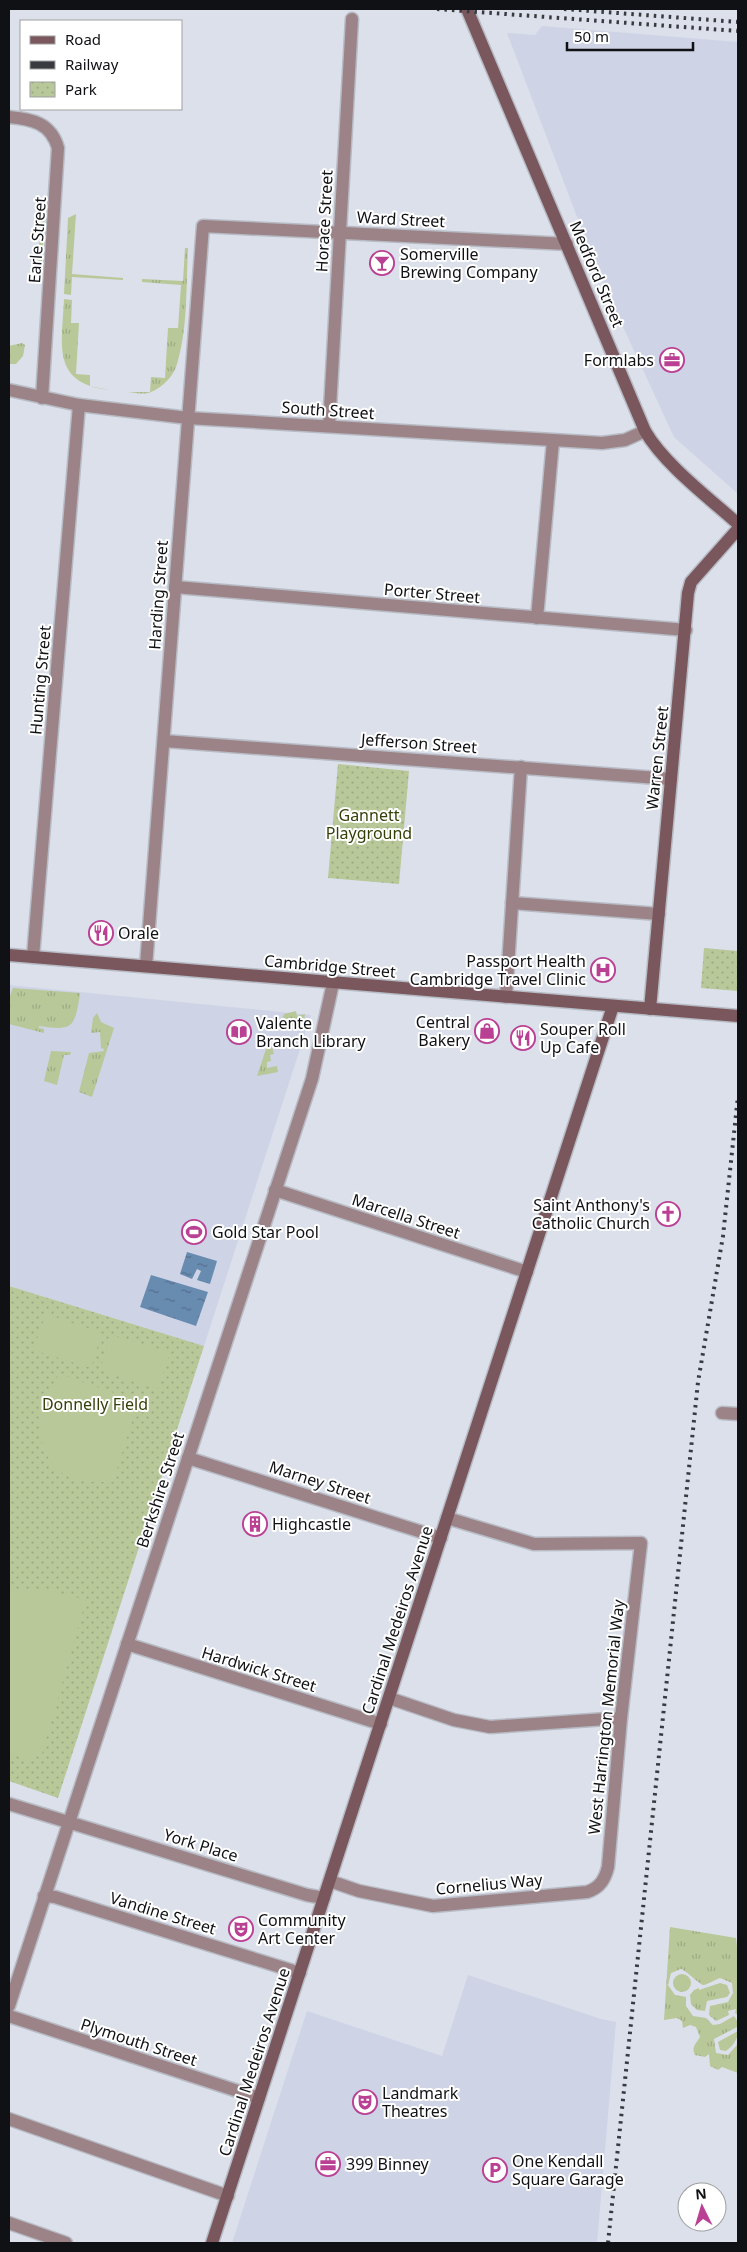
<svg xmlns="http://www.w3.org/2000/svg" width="747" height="2252" font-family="'Noto Sans',sans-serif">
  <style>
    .built { fill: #ced3e6 }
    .grass { fill: url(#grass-tufts) }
    .park { fill: url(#park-dots) }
    .pitch { fill: #b8c899 }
    .water { fill: url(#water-ripples) }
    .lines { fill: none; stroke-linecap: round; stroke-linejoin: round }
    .minor-casing { stroke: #b7bbc4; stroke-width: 15 }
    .secondary-casing { stroke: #b7bbc4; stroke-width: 15 }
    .minor { stroke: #9c8387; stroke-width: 12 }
    .secondary { stroke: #7a575d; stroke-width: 12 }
    .rail { stroke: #383a3f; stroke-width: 4; stroke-dasharray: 2.5 5; stroke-linecap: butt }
    .labels { text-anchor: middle; stroke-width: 4; stroke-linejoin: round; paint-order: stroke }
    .street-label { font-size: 16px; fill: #101115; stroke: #fff }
    .poi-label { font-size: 16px; fill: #101115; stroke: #fff; text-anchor: start }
    .park-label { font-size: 16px; fill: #334008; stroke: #fff }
  </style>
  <defs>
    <pattern id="grass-tufts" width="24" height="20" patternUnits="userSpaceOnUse" patternTransform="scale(1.25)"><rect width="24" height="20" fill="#b8c899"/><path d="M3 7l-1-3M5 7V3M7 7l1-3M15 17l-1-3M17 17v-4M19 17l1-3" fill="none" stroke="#9dab83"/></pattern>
    <pattern id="park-dots" width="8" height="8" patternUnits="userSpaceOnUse" patternTransform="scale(1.25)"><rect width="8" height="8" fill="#b8c899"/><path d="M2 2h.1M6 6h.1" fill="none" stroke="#9dab83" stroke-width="1.8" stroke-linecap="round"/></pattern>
    <pattern id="water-ripples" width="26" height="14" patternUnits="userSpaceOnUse" patternTransform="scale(1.25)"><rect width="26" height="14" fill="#688bb0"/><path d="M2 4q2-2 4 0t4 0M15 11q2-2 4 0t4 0" fill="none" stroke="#54708e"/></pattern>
  </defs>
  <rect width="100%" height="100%" fill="#dce0eb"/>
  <!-- built -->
  <g class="built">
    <polygon points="542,26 738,42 738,494 674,437 600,277 507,33 535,35"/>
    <polygon points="9,985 311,1015 204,1346 9,1286"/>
    <polygon points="468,1975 601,2019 616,2022 597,2243 232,2243 307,2011 442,2056"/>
  </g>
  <!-- grass -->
  <g class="grass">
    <polygon points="41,213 45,214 41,274 37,274"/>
    <polygon points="76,214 72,274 123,278 123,280 72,277 71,295 64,294 68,218"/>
    <path d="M 185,248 L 188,248 C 186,286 188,328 177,364 C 173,377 163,387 151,392 C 145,395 136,393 128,392 L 150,392 L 151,377 L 165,378 L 168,328 L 178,328 L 181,285 L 142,282 L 142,279 L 183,281 Z"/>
    <path d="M 64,299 L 72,300 L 71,323 L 79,323 L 76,374 L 90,375 L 90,386 L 109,390 C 51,383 62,345 64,299 Z"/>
    <polygon points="22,343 25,345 23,356 16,364 9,364 9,346"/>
    <path d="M 13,988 L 80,993 C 75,1028 73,1031 39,1026 L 39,1028 L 44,1029 L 44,1033 L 9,1024 L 9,998 Z"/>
    <polygon points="296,1011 297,1016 305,1014 302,1030 298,1030 296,1024 279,1029 284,1014"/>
    <polygon points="97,1013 101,1022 114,1028 92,1097 79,1092 89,1053 104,1051 103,1048 101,1049 100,1032 91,1033 93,1018"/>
    <polygon points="272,1047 274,1054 270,1055 271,1061 267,1062 267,1068 277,1066 278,1072 257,1076 266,1049"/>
    <polygon points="51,1051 71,1052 70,1055 64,1055 57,1085 44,1081"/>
    <path d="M 670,1927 L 736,1938 L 738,1955 L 738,2015 L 735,2013 L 736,2009 L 728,2011 L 729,2015 L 716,2021 L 709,2015 L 710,2006 L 728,2002 L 733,1993 L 732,1983 L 720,1978 C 715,1980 708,1984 704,1985 C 701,1986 687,1971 681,1969 L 671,1973 L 668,1985 L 675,1995 L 686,1997 L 686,2006 L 693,2016 L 706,2018 L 713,2025 L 720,2024 L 734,2016 L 738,2022 L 737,2027 L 714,2039 L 716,2053 L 728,2055 L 738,2044 L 738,2073 L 722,2067 L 718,2070 L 710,2066 L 709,2054 L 705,2057 L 695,2055 C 691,2047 696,2044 700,2037 L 696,2027 L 690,2025 L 683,2028 L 682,2021 L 677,2018 L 664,2020 Z"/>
    <circle cx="682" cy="1983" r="9"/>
    <polygon points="720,1983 727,1985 730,1993 727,1997 707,2001 705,2011 697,2010 691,2004 690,1995 694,1990 699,1988 699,1990"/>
    <path d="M 738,2031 C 738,2039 733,2046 726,2051 L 720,2050 L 718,2042 Z"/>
  </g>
  <!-- park -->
  <g class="park">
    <polygon points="338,764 409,771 399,884 328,878"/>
    <polygon points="704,948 738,951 738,991 701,988"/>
    <polygon points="9,1286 204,1346 58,1798 9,1781"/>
  </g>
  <!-- pitch -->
  <g class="pitch">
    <polygon points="46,1314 102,1333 91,1368 33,1350"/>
    <polygon points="110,1335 170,1352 158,1390 100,1370"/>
    <path d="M 59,1374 L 117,1394 L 132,1395 L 140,1410 L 132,1422 L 113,1482 C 97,1482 78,1483 64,1474 C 54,1469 49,1460 45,1451 C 32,1421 43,1401 59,1374 Z"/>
    <polygon points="16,1590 52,1591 86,1600 42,1754 29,1760 9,1753 9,1591"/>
  </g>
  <!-- water -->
  <g class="water">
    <polygon points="187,1252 217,1261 210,1284 197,1280 201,1271 197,1269 192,1279 180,1274"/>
    <polygon points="151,1275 208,1292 196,1326 140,1307"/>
  </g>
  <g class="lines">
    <defs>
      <g id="minor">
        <path d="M 9,117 C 32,119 51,123 58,148 L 42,398"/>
        <polyline points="9,390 79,405 188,418 602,443 625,440 645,431"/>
        <polyline points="329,426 352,19"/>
        <polyline points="175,587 686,630"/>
        <polyline points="537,618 553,441"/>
        <polyline points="164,741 671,779"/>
        <polyline points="512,903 659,914"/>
        <polyline points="33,957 79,405"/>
        <polyline points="146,966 203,226 567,244"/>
        <polyline points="506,997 521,767"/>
        <polyline points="275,1190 527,1272"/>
        <polyline points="722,1413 738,1414"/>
        <polyline points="188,1458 441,1538"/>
        <polyline points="127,1644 381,1724"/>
        <polyline points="389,1698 454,1720 490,1727 621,1718"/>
        <polyline points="9,1804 307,1895 324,1898"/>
        <path d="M 330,1881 L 359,1891 L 433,1906 L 587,1892 C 600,1888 605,1879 608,1867 L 621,1718 L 641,1543 L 534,1544 L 447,1518"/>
        <polyline points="44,1896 55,1897 300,1973"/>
        <polyline points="9,2006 312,1079 333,983"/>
        <polyline points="9,2016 259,2098"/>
        <polyline points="9,2119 228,2196"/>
        <polyline points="9,2223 66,2243"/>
      </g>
      <g id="secondary">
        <path d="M 467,9 L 645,431 C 664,464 709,498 738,524"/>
        <polyline points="9,955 738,1016"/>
        <polyline points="650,1009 688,593 691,582 738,529"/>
        <polyline points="212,2243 613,1006"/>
      </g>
    </defs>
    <!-- minor casing -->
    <use href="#minor" class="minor-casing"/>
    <!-- secondary casing -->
    <use href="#secondary" class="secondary-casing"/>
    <!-- minor -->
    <use href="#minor" class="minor"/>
    <!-- secondary -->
    <use href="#secondary" class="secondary"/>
    <!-- rail -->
    <g class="rail">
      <polyline points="437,9 738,31"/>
      <polyline points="564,9 738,22"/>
      <polyline points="608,2243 698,1382 723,1236 738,1096"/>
    </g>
  </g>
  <!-- icons -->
  <defs>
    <symbol id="bar-ring" viewBox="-11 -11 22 22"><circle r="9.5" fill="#fff" stroke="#ba4093" stroke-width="1.5"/><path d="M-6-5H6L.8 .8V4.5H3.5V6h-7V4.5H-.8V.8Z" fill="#ba4093"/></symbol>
    <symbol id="office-ring" viewBox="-11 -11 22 22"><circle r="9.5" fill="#fff" stroke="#ba4093" stroke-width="1.5"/><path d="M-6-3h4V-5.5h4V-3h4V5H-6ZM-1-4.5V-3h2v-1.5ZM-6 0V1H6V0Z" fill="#ba4093"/></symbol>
    <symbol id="restaurant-ring" viewBox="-11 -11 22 22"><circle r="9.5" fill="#fff" stroke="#ba4093" stroke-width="1.5"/><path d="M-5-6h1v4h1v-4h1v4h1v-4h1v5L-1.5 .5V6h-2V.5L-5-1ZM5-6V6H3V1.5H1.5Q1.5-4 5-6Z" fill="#ba4093"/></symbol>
    <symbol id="hospital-ring" viewBox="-11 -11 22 22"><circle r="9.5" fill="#fff" stroke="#ba4093" stroke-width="1.5"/><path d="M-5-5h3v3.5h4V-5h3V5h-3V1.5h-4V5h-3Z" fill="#ba4093"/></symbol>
    <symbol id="shop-ring" viewBox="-11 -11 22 22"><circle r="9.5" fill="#fff" stroke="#ba4093" stroke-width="1.5"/><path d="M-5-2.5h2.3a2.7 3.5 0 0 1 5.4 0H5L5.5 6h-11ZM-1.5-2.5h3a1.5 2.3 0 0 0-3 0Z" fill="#ba4093"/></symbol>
    <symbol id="library-ring" viewBox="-11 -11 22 22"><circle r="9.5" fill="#fff" stroke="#ba4093" stroke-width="1.5"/><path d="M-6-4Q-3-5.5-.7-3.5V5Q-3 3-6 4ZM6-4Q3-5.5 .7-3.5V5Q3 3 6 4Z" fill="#ba4093"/></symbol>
    <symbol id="church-ring" viewBox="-11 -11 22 22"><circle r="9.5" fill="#fff" stroke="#ba4093" stroke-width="1.5"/><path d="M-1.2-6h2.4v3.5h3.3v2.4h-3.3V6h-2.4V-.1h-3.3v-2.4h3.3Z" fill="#ba4093"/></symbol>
    <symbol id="stadium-ring" viewBox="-11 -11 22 22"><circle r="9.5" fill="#fff" stroke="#ba4093" stroke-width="1.5"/><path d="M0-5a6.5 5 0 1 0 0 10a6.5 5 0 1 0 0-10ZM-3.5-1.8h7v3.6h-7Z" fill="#ba4093"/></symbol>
    <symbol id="building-ring" viewBox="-11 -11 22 22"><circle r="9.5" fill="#fff" stroke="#ba4093" stroke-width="1.5"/><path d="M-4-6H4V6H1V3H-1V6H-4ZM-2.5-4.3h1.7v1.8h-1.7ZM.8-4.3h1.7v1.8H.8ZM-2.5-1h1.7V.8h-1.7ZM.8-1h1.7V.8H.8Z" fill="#ba4093"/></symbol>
    <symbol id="theatre-ring" viewBox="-11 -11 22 22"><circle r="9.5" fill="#fff" stroke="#ba4093" stroke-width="1.5"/><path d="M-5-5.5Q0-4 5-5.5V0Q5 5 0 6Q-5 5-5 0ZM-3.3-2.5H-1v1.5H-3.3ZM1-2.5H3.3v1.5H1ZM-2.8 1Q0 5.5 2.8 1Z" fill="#ba4093"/></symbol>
    <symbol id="parking-ring" viewBox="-11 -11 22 22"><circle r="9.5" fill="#fff" stroke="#ba4093" stroke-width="1.5"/><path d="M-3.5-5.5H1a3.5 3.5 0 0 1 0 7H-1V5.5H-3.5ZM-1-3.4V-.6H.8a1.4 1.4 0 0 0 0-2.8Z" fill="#ba4093"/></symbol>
  </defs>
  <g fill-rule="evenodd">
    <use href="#bar-ring" x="368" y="249" width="28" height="28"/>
    <use href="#office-ring" x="658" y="346" width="28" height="28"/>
    <use href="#restaurant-ring" x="87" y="919" width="28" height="28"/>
    <use href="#hospital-ring" x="589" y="956" width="28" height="28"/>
    <use href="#shop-ring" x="473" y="1017" width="28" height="28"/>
    <use href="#library-ring" x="225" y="1018" width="28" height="28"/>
    <use href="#restaurant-ring" x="509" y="1024" width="28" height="28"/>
    <use href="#church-ring" x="654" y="1200" width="28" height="28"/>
    <use href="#stadium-ring" x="180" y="1218" width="28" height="28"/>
    <use href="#building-ring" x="241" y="1510" width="28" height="28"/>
    <use href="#theatre-ring" x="227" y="1915" width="28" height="28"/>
    <use href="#theatre-ring" x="351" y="2088" width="28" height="28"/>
    <use href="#office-ring" x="314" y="2150" width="28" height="28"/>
    <use href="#parking-ring" x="481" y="2156" width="28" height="28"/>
  </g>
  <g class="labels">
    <!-- street labels -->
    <g class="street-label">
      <text transform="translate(401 219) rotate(3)" y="6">Ward Street</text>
      <text transform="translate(324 221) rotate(-87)" y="6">Horace Street</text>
      <text transform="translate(37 240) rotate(-86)" y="6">Earle Street</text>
      <text transform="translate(597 274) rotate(67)" y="6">Medford Street</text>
      <text transform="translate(328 410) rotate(4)" y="6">South Street</text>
      <text transform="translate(432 593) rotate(5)" y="6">Porter Street</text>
      <text transform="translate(158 595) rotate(-86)" y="6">Harding Street</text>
      <text transform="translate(40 680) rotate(-85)" y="6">Hunting Street</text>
      <text transform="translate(419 743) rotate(4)" y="6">Jefferson Street</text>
      <text transform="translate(657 758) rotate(-84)" y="6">Warren Street</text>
      <text transform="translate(330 966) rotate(5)" y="6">Cambridge Street</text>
      <text transform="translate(406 1216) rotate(18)" y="6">Marcella Street</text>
      <text transform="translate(320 1482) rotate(18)" y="6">Marney Street</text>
      <text transform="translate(160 1490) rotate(-72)" y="6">Berkshire Street</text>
      <text transform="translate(397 1620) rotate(-72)" y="6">Cardinal Medeiros Avenue</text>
      <text transform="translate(259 1669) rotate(17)" y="6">Hardwick Street</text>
      <text transform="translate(606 1717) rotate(-84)" y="6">West Harrington Memorial Way</text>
      <text transform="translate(201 1845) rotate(17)" y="6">York Place</text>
      <text transform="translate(489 1884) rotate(-5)" y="6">Cornelius Way</text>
      <text transform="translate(163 1913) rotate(17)" y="6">Vandine Street</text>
      <text transform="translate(139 2042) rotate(18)" y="6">Plymouth Street</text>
      <text transform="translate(254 2062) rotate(-72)" y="6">Cardinal Medeiros Avenue</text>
    </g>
    <!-- poi labels -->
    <g class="poi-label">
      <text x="400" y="260">Somerville<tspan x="400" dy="18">Brewing Company</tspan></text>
      <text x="654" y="366" text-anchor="end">Formlabs</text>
      <text x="118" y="939">Orale</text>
      <text x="586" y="967" text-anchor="end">Passport Health<tspan x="586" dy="18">Cambridge Travel Clinic</tspan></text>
      <text x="470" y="1028" text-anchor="end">Central<tspan x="470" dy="18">Bakery</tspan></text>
      <text x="256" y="1029">Valente<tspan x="256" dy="18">Branch Library</tspan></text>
      <text x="540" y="1035">Souper Roll<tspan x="540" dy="18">Up Cafe</tspan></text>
      <text x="650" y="1211" text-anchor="end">Saint Anthony's<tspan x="650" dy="18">Catholic Church</tspan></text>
      <text x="212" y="1238">Gold Star Pool</text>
      <text x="272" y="1530">Highcastle</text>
      <text x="258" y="1926">Community<tspan x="258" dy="18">Art Center</tspan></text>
      <text x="382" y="2099">Landmark<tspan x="382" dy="18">Theatres</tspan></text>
      <text x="512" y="2167">One Kendall<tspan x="512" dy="18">Square Garage</tspan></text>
      <text x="346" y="2170">399 Binney</text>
    </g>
    <!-- park labels -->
    <g class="park-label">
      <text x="369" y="821">Gannett<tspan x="369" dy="18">Playground</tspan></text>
      <text x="95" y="1410">Donnelly Field</text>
    </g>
  </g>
  <!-- border -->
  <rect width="747" height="2252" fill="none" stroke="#101115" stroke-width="20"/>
  <!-- legend -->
  <rect x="20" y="20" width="162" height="90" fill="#ffffff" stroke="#9fa0a1"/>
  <rect x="30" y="36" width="25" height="8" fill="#7a575d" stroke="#9fa0a1"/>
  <text x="65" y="45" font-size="15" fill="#101115">Road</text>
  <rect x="30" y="61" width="25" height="8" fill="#383a3f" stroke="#9fa0a1"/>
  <text x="65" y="70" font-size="15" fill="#101115">Railway</text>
  <rect x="30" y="82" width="25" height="15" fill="url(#park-dots)" stroke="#9fa0a1"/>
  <text x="65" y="95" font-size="15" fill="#101115">Park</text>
  <!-- north arrow -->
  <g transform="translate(702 2207) rotate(355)"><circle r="24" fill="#ffffff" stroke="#9fa0a1"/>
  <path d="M0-4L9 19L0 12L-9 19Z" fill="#ba4093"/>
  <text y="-8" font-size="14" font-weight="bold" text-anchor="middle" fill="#101115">N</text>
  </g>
  <!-- scale -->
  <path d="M567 42v8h126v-8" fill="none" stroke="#101115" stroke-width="2.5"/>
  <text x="574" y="42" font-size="15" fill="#101115" stroke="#ffffff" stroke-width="4" paint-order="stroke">50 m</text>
</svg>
